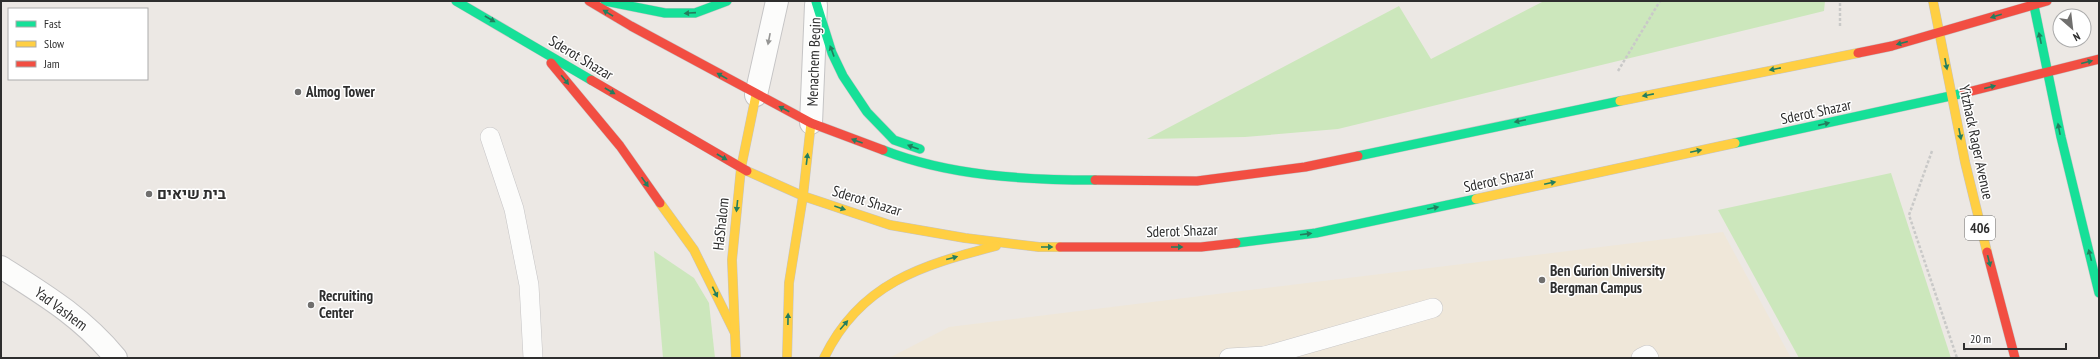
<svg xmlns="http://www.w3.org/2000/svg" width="2100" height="359" font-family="'PT Sans Narrow',Heebo,sans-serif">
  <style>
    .education { fill: #efe7d9 }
    .green { fill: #cce7bc }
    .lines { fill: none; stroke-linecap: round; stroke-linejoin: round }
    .lane-casing { stroke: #c5c4c5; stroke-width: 20 }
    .street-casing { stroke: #c5c4c5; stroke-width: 24 }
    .fast-casing { stroke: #c5c4c5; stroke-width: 10 }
    .slow-casing { stroke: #c5c4c5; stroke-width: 10 }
    .jam-casing { stroke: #c5c4c5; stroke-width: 10 }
    .path { stroke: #c9c9c8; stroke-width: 2.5; stroke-dasharray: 3 2; stroke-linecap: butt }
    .lane { stroke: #fcfcfb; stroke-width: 19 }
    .street { stroke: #fcfcfb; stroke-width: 22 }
    .fast { stroke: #16e098; stroke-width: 9 }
    .slow { stroke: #ffcf43; stroke-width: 9 }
    .jam { stroke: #f24e42; stroke-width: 9 }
    .oneway { fill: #237e5e }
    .oneway2 { fill: #959594 }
    .poi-dot { fill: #706f6e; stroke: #fff; stroke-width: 1.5 }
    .labels { text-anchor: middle; stroke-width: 3; stroke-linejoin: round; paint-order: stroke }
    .shield { fill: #fff; stroke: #6d6d6d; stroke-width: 1 }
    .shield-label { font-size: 14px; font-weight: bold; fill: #2e2e2e }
    .street-label { font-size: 15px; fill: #2e2e2e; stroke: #fff }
    .poi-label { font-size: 15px; font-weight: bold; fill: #2e2e2e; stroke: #fff; text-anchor: start }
  </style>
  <rect width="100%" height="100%" fill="#ece8e4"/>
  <!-- education -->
  <polygon class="education" points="1723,232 1791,358 889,358 949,327"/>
  <!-- green -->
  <g class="green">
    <polygon points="1544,1 1825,1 1824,11 1338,129 1245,137 1147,139 1399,6 1431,59"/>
    <polygon points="1891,173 1951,358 1799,358 1718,210"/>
    <polygon points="654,251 694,278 709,303 715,358 663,358"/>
  </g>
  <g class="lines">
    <defs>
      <g id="lane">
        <polyline points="490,137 514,209 529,285 533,358"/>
        <polyline points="1265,356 1433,308"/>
        <polyline points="1229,358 1265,356 1265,358"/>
        <polyline points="1641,358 1647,355 1649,358"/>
      </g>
      <g id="street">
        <polyline points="756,95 777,1"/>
        <polyline points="811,123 816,5"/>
        <path d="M 1,267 C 45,295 82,317 116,358"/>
      </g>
      <g id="fast">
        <polyline points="456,1 591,80"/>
        <polyline points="605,1 665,13 695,13 727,1"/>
        <polyline points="2033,1 2061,137 2099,293"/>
        <polyline points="816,2 832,53 843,76 867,112 894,140 920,149"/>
        <polyline points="1735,143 1964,93"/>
        <path d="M 883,150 C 949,176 1025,180 1095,180"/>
        <polyline points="1358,156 1620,101"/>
        <polyline points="1236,243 1316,233 1476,199"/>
      </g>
      <g id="slow">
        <polyline points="1933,1 1965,162 1987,252"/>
        <polyline points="1620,101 1858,53"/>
        <polyline points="747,171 803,196 890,225 965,238 1039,247 1060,247"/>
        <polyline points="1476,199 1735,143"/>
        <polyline points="660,203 694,250 735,333"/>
        <polyline points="736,358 732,260 741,168 756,95"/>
        <polyline points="787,358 789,283 803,196 811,123"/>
        <path d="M 824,358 C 860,283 922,265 996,246"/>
      </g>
      <g id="jam">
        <polyline points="589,1 631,26 811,123 883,150"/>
        <polyline points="1858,53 1892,46 2047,1"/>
        <polyline points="551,63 620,146 660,203"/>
        <polyline points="591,80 747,171"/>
        <polyline points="1964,93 2099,59"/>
        <polyline points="1095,180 1197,181 1305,167 1358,156"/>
        <polyline points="1060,247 1201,247 1236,243"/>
        <polyline points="1987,252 2015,358"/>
      </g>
    </defs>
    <!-- lane casing -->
    <use href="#lane" class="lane-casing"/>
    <!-- street casing -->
    <use href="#street" class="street-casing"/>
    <!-- fast casing -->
    <use href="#fast" class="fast-casing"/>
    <!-- slow casing -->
    <use href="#slow" class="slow-casing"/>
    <!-- jam casing -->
    <use href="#jam" class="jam-casing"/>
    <!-- path -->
    <g class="path">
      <polyline points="1840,26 1840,1"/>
      <polyline points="1618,71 1660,1"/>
      <polyline points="1932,151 1909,215 1957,358"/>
    </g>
    <!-- lane -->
    <use href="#lane" class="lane"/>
    <!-- street -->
    <use href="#street" class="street"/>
    <!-- fast -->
    <use href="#fast" class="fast"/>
    <!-- slow -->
    <use href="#slow" class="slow"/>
    <!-- jam -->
    <use href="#jam" class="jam"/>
  </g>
  <!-- one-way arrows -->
  <defs><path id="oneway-solid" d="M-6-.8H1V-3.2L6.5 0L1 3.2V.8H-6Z"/></defs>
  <g class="oneway">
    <use href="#oneway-solid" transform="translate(608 13) rotate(-149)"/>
    <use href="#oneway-solid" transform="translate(690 13) rotate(176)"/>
    <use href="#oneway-solid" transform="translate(1996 16) rotate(163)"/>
    <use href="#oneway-solid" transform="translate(490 19) rotate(30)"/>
    <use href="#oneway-solid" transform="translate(2040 38) rotate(-102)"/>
    <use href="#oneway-solid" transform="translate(1902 43) rotate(165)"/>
    <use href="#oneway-solid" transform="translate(832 51) rotate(-110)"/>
    <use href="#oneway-solid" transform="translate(2087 62) rotate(-14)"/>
    <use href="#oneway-solid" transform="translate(1946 64) rotate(79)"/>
    <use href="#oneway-solid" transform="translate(1775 69) rotate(169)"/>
    <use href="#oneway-solid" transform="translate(722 76) rotate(-151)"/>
    <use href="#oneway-solid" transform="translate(565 80) rotate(51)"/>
    <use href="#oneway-solid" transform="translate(1990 87) rotate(-14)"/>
    <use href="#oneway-solid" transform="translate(610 91) rotate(30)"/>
    <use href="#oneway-solid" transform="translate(1648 95) rotate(169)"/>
    <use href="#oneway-solid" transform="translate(784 109) rotate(-153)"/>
    <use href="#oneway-solid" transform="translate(1520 121) rotate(168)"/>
    <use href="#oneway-solid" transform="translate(1824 124) rotate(-13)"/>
    <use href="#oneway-solid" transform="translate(2059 129) rotate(-101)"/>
    <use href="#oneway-solid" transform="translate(1960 134) rotate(79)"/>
    <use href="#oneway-solid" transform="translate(857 141) rotate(-160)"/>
    <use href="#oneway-solid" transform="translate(913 147) rotate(-160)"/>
    <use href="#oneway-solid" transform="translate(1696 151) rotate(-12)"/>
    <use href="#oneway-solid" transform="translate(722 157) rotate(30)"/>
    <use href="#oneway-solid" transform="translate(807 159) rotate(-83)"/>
    <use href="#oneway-solid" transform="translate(645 182) rotate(55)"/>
    <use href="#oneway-solid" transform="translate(1550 183) rotate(-12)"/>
    <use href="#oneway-solid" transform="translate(737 206) rotate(96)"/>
    <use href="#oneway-solid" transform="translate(840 208) rotate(19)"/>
    <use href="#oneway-solid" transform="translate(1433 208) rotate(-12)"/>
    <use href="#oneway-solid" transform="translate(1306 234) rotate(-7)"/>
    <use href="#oneway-solid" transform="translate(1047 247)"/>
    <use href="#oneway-solid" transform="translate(1177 247)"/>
    <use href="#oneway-solid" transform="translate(2090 255) rotate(-104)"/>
    <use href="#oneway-solid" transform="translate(952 258) rotate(-15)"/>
    <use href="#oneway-solid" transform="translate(1989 261) rotate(76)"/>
    <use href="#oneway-solid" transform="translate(715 292) rotate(64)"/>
    <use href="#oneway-solid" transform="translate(788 319) rotate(-89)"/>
    <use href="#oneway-solid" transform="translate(844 325) rotate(-49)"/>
  </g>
  <use class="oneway2" href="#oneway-solid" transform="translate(769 39) rotate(101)"/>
  <!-- markers -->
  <g class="poi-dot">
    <circle cx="298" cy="92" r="4"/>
    <circle cx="149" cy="194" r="4"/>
    <circle cx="1542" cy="280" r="4"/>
    <circle cx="311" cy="305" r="4"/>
  </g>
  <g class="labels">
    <!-- shield labels -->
    <rect class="shield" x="1965" y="216" width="30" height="24" rx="3"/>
    <g class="shield-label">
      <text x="1980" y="233">406</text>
    </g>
    <!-- street labels -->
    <g class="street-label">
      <text transform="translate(581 58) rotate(31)" y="5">Sderot Shazar</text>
      <text transform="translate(814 62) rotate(-88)" y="5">Menachem Begin</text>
      <text transform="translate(1816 112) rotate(-12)" y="5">Sderot Shazar</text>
      <text transform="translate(1976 142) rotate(78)" y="5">Yitzhack Rager Avenue</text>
      <text transform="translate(1499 180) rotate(-12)" y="5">Sderot Shazar</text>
      <text transform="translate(867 201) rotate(17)" y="5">Sderot Shazar</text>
      <text transform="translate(721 224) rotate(-84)" y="5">HaShalom</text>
      <text transform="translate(1182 231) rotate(-2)" y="5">Sderot Shazar</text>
      <text transform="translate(61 309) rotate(37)" y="5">Yad Vashem</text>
    </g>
    <!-- poi labels -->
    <g class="poi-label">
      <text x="306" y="97">Almog Tower</text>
      <text x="157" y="199">בית שיאים</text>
      <text x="1550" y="276">Ben Gurion University<tspan x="1550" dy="17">Bergman Campus</tspan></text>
      <text x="319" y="301">Recruiting<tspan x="319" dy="17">Center</tspan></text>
    </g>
  </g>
  <!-- border -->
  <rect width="2100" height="359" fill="none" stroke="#2e2e2e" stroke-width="4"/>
  <!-- legend -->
  <rect x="8" y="8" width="140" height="72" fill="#ffffff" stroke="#ababab"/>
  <rect x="16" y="21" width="20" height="6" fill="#16e098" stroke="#ababab"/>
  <text x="44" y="28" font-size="12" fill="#2e2e2e">Fast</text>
  <rect x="16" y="41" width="20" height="6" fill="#ffcf43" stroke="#ababab"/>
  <text x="44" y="48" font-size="12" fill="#2e2e2e">Slow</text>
  <rect x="16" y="61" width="20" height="6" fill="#f24e42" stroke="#ababab"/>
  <text x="44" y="68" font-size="12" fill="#2e2e2e">Jam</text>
  <!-- north arrow -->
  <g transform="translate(2072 28) rotate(152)"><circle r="19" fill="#ffffff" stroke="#ababab"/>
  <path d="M0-3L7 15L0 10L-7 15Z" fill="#706f6e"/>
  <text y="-6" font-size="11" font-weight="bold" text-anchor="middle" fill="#2e2e2e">N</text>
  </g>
  <!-- scale -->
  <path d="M1964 343v6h102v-6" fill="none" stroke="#2e2e2e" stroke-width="2"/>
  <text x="1970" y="343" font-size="12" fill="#2e2e2e" stroke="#ffffff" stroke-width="3" paint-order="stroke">20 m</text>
</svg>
